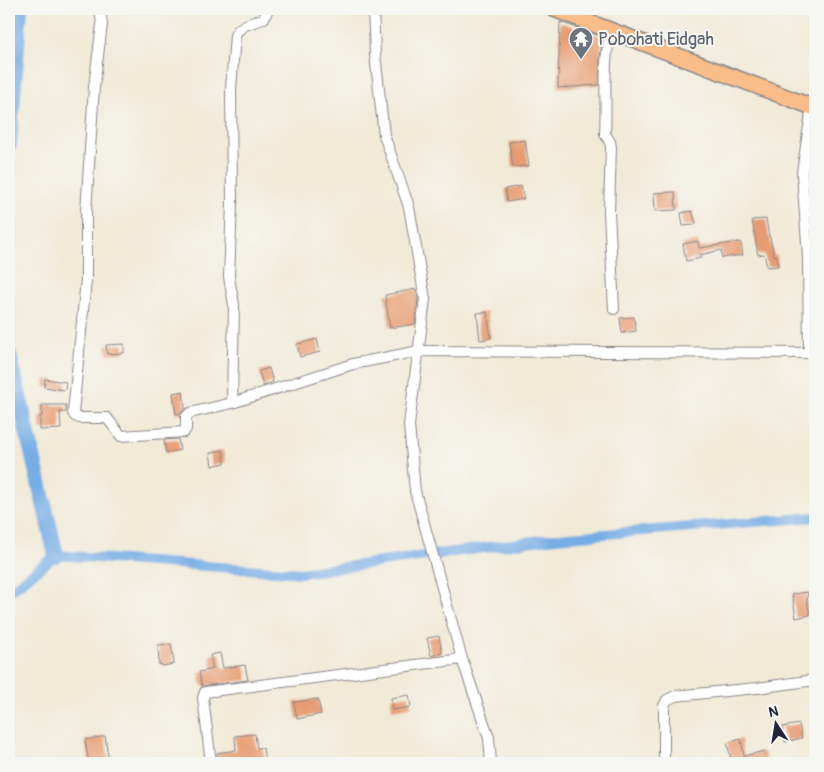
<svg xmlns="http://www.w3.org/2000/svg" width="824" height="772" font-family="Pangolin,sans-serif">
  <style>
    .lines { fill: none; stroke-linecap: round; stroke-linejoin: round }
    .canal { stroke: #77ade5; stroke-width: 10 }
    .river { stroke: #77ade5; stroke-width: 16 }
    .building { fill: #e79b70 }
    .minor-casing { stroke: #8a8689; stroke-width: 12 }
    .highway-casing { stroke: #8a8689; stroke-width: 18 }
    .minor { stroke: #fff; stroke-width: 10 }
    .highway { stroke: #f8bd89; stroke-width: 15 }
    .labels { text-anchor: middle; stroke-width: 4; stroke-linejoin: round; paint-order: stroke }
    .worship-label { font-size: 18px; fill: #5b616d; stroke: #f6f6f2; text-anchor: start }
  </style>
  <rect width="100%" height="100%" fill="#f6f6f2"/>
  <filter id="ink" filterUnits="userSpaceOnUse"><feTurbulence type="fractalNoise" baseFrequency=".02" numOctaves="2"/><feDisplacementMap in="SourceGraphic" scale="10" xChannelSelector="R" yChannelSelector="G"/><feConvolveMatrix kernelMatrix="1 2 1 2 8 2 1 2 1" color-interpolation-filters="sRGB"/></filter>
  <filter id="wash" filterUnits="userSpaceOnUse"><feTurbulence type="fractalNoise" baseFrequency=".0096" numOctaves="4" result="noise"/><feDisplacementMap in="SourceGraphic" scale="20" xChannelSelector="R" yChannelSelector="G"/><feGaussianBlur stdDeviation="1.12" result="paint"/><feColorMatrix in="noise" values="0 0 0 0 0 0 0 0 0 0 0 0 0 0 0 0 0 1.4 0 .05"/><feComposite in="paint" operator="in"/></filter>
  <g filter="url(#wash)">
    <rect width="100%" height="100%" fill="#f1ead7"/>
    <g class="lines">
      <!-- canal -->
      <polyline class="canal" points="9,592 56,555 301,573 556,538 815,517"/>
      <!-- river -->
      <g class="river">
        <polyline points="9,144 20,9"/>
        <polyline points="9,354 56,555"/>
      </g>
    </g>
    <g id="blocks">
      <!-- building -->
      <g class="building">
        <polygon points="560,22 603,37 600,56 599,85 558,88"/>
        <polygon points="525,140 529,166 513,167 509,142"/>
        <polygon points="521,186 524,199 507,202 505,189"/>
        <polygon points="673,192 675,192 676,210 655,211 654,193"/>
        <polygon points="692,211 696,224 694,225 683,226 681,213"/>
        <polygon points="766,219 769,237 770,237 774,256 777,255 778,266 767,267 764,254 758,255 752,220"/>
        <polygon points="698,241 699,248 739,242 741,243 743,255 722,258 721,250 700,255 701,258 686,261 683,244"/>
        <polygon points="416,289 418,299 415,324 390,328 385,295"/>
        <polygon points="487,312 491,338 480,340 477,313"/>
        <polygon points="634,317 636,331 622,333 620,318"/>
        <polygon points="317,339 320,352 300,357 297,344"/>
        <polygon points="124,344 124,353 107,354 106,345"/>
        <polygon points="269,368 273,382 263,386 259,371"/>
        <polygon points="45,379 66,382 65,390 44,387"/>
        <polygon points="183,391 185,408 181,413 176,414 173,393"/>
        <polygon points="42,405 66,405 66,412 60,412 61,429 40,430 40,416 42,416"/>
        <polygon points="178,439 180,450 166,453 164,440"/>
        <polygon points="223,450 225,463 212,466 210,453"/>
        <polygon points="808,592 807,601 810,615 796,618 792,594"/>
        <polygon points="439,636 442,653 431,656 427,638"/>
        <polygon points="171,644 174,664 162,666 161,664 159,664 158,645"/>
        <polygon points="220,653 223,668 245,665 248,680 202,686 199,672 213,669 210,655"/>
        <polygon points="409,695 411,707 392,710 391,698"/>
        <polygon points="318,699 321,714 297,719 294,702"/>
        <polygon points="799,724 802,738 785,742 782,727"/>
        <polygon points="255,734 257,748 263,748 265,763 219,763 217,753 236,750 235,736"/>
        <polygon points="105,736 109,762 89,763 85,740"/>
        <polygon points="741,739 744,756 764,751 767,763 732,763 727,743"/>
      </g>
    </g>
  </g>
  <g filter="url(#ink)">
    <use href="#blocks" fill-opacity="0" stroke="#8a8689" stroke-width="1"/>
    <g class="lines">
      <defs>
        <g id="minor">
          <polyline points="100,9 102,24 94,87 86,212 86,280 73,413 75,416 79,418 107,418 121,436 184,432 186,429 186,417 190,413 232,403 353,364 419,351 815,353"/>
          <polyline points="373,9 375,54 384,135 409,207 425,299 409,425 415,491 462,659 489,738 491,763"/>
          <path d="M 611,31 C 602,64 607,100 605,134 L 610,142 L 611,147 L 609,212 L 614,309"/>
          <polyline points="809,353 808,257 802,173 812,106"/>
          <path d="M 232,403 L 234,306 C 233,295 230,287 229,276 L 232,204 L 231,89 L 235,35 C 241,23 253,24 264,18 L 268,9"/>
          <polyline points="211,763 203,698 205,692 462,659"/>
          <polyline points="664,763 664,706 667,700 675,696 757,688 815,680"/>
        </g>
        <polyline id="highway" points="554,9 815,108"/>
      </defs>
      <!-- minor casing -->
      <use href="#minor" class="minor-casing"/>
      <!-- highway casing -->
      <use href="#highway" class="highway-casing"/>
      <!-- minor -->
      <use href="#minor" class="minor"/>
      <!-- highway -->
      <use href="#highway" class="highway"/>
    </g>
  </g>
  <!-- icons -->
  <defs>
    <symbol id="temple-pin" viewBox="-11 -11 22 30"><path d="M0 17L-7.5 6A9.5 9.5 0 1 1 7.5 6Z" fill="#6b7280" stroke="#f6f6f2"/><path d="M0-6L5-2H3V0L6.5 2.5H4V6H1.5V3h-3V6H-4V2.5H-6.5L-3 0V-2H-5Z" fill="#fff"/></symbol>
  </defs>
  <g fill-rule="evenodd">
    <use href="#temple-pin" x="567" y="25" width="28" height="38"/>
  </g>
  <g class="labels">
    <!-- worship labels -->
    <g class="worship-label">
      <text x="598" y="45">Pobohati Eidgah</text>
    </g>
  </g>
  <!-- margin -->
  <rect width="824" height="772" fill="none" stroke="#f6f6f2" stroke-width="30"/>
  <!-- north arrow -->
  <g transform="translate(776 724) rotate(348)" stroke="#f6f6f2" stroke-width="4" paint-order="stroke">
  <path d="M0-4L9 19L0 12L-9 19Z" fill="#22223b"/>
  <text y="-8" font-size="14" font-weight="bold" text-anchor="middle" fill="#22223b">N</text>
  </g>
</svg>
